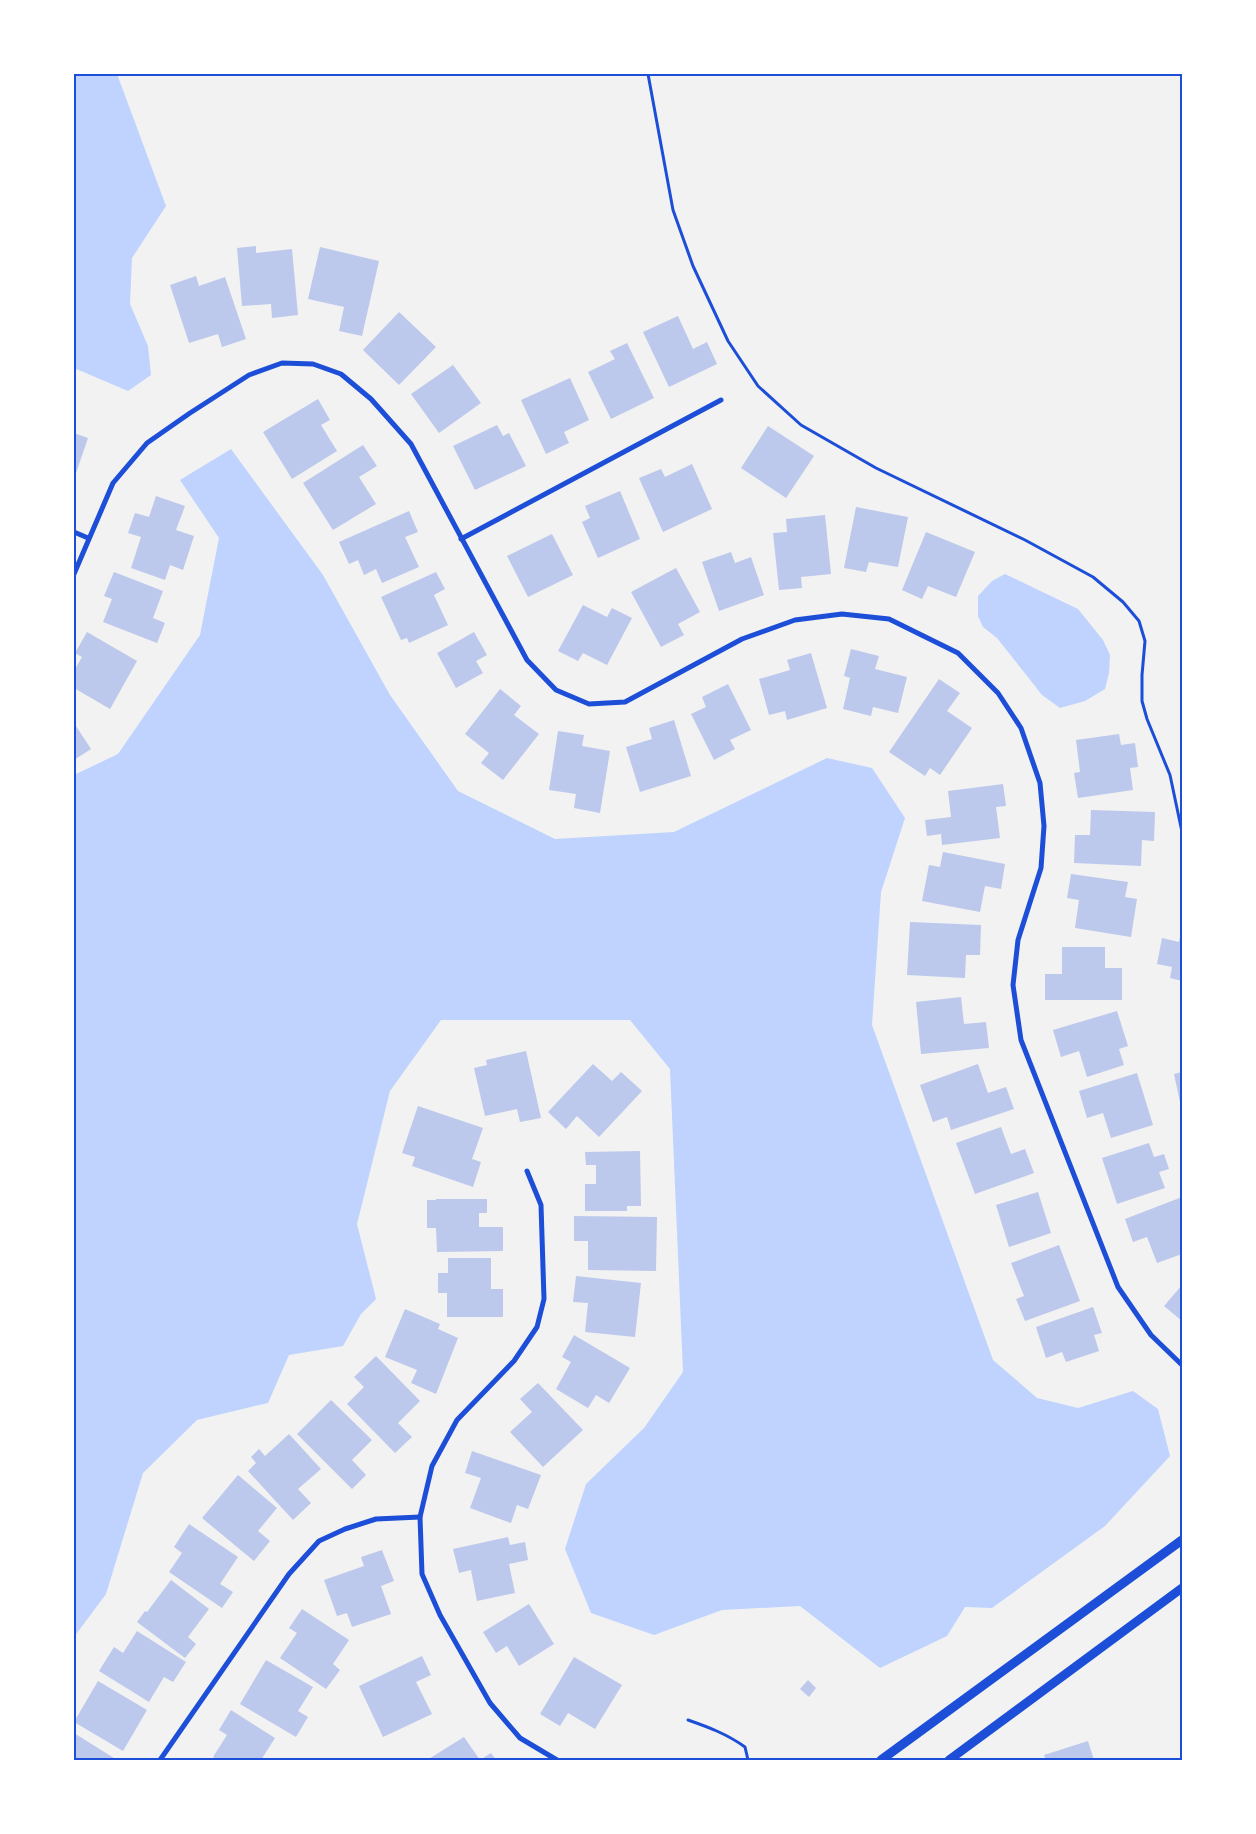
<svg xmlns="http://www.w3.org/2000/svg" width="1256" height="1834" font-family="Helvetica,sans-serif">
  <style>
    .water { fill: #bfd3fe }
    .building { fill: #bdc9ec }
    .lines { fill: none; stroke-linecap: round; stroke-linejoin: round }
    .path { stroke: #1d4ed8; stroke-width: 3 }
    .minor { stroke: #1d4ed8; stroke-width: 5 }
    .tertiary { stroke: #1d4ed8; stroke-width: 9 }
    .neatline { fill: none; stroke: #1d4ed8; stroke-width: 2 }
  </style>
  <rect width="100%" height="100%" fill="#f2f2f2"/>
  <!-- water -->
  <g class="water">
    <polygon points="74,74 117,74 166,206 132,258 130,304 148,346 151,375 128,391 74,368"/>
    <polygon points="231,449 323,575 390,695 458,791 555,839 674,832 827,758 872,768 905,818 881,892 872,1025 993,1360 1037,1398 1078,1408 1133,1391 1158,1409 1170,1456 1105,1526 992,1608 965,1607 947,1636 880,1668 800,1606 722,1610 654,1635 591,1613 565,1549 586,1484 644,1428 683,1372 670,1069 630,1020 441,1020 390,1091 357,1224 376,1299 361,1314 343,1346 289,1355 268,1403 197,1420 143,1473 106,1594 74,1637 74,775 118,754 200,635 219,538 180,480"/>
    <polygon points="1005,574 1078,609 1103,640 1110,655 1109,673 1105,689 1085,701 1060,708 1042,695 997,638 983,627 978,616 978,596 992,581"/>
  </g>
  <!-- building -->
  <g class="building">
    <polygon points="256,246 256,253 292,249 298,315 272,318 271,304 242,306 237,248"/>
    <polygon points="320,247 379,261 362,336 339,331 344,307 308,299"/>
    <polygon points="196,276 199,286 225,277 246,339 222,347 218,334 189,343 170,285"/>
    <polygon points="399,312 436,347 399,385 363,350"/>
    <polygon points="678,316 693,349 707,342 717,364 669,387 643,332"/>
    <polygon points="627,343 654,398 611,419 588,372 615,359 610,351"/>
    <polygon points="453,365 481,403 439,433 411,394"/>
    <polygon points="570,378 589,420 564,432 569,443 546,454 521,400"/>
    <polygon points="318,399 330,420 321,425 337,451 292,479 263,432"/>
    <polygon points="497,425 503,436 509,433 526,466 475,490 453,446"/>
    <polygon points="768,426 814,456 786,498 741,468"/>
    <polygon points="74,433 88,438 74,479"/>
    <polygon points="363,445 377,466 359,477 376,504 333,530 303,483"/>
    <polygon points="692,464 712,509 663,532 639,478 661,469 665,477"/>
    <polygon points="620,491 640,539 598,558 582,522 590,518 585,506"/>
    <polygon points="156,496 185,506 176,530 194,536 183,570 170,565 165,580 131,568 141,537 128,533 135,513 149,517"/>
    <polygon points="856,507 908,517 898,567 869,562 866,572 844,568"/>
    <polygon points="409,511 418,532 405,537 419,567 382,583 376,569 364,575 358,560 349,564 339,542"/>
    <polygon points="825,515 831,574 801,577 802,588 779,590 773,533 787,532 786,519"/>
    <polygon points="926,532 975,552 956,597 928,586 922,599 902,590"/>
    <polygon points="552,534 573,575 528,597 507,556"/>
    <polygon points="731,552 735,563 751,557 764,595 719,611 702,562"/>
    <polygon points="676,568 700,612 678,624 684,635 661,647 631,592"/>
    <polygon points="114,572 163,591 153,618 165,623 157,643 103,622 112,599 104,596"/>
    <polygon points="436,572 445,589 434,595 448,625 409,643 407,638 401,640 381,597"/>
    <polygon points="583,605 607,617 612,608 632,618 607,665 583,653 578,661 558,651"/>
    <polygon points="87,632 137,661 110,709 74,688 74,671 82,657 75,653"/>
    <polygon points="474,632 487,655 476,661 483,673 456,688 437,653"/>
    <polygon points="851,649 879,656 875,669 907,677 898,713 873,707 871,716 843,709 850,678 844,676"/>
    <polygon points="811,653 827,708 787,720 785,711 769,715 759,679 790,670 787,660"/>
    <polygon points="939,679 960,693 947,711 972,728 940,775 930,768 925,776 889,752"/>
    <polygon points="728,684 751,730 730,740 735,749 714,760 691,714 706,707 702,697"/>
    <polygon points="500,689 521,706 514,715 539,734 503,780 481,763 489,753 465,734"/>
    <polygon points="674,720 691,776 640,792 626,747 652,739 649,728"/>
    <polygon points="74,723 91,749 74,760"/>
    <polygon points="558,731 584,735 582,746 610,751 600,813 574,808 576,794 549,790"/>
    <polygon points="1119,734 1121,745 1135,743 1138,767 1130,768 1133,790 1078,798 1074,773 1080,772 1076,740"/>
    <polygon points="1003,784 1006,806 996,807 1000,838 942,845 941,834 927,836 925,820 951,817 948,791"/>
    <polygon points="1091,810 1155,812 1154,841 1142,840 1141,866 1074,863 1075,835 1090,835"/>
    <polygon points="943,852 1005,864 1001,889 985,886 980,912 922,901 929,865 940,867"/>
    <polygon points="1071,874 1128,882 1125,897 1137,899 1131,937 1075,928 1079,900 1067,898"/>
    <polygon points="910,922 981,925 980,955 966,955 965,978 907,975"/>
    <polygon points="1181,931 1182,931 1182,981 1170,978 1172,967 1157,964 1162,938 1179,942"/>
    <polygon points="1062,947 1105,947 1105,968 1122,968 1122,1000 1045,1000 1045,974 1062,974"/>
    <polygon points="961,997 964,1024 986,1022 989,1048 921,1054 916,1002"/>
    <polygon points="1117,1011 1128,1046 1119,1049 1124,1065 1087,1077 1079,1051 1061,1057 1053,1030"/>
    <polygon points="526,1051 541,1118 520,1122 517,1109 485,1116 474,1068 487,1065 486,1060"/>
    <polygon points="593,1064 612,1081 621,1072 642,1091 599,1137 577,1116 566,1129 548,1112"/>
    <polygon points="978,1064 988,1093 1006,1087 1014,1109 951,1130 947,1117 933,1122 920,1085"/>
    <polygon points="1182,1072 1182,1107 1181,1107 1174,1074"/>
    <polygon points="1137,1073 1153,1125 1111,1138 1103,1113 1087,1118 1079,1091"/>
    <polygon points="418,1106 483,1128 472,1159 481,1162 473,1187 412,1166 415,1157 402,1153"/>
    <polygon points="1001,1127 1011,1154 1025,1149 1034,1173 975,1194 956,1143"/>
    <polygon points="1149,1143 1154,1157 1164,1154 1169,1169 1159,1172 1165,1188 1117,1204 1102,1158"/>
    <polygon points="640,1151 641,1206 627,1206 627,1211 585,1211 585,1184 596,1184 596,1165 586,1165 585,1152"/>
    <polygon points="1038,1192 1051,1233 1009,1247 996,1205"/>
    <polygon points="1182,1197 1182,1254 1157,1263 1147,1237 1133,1242 1125,1219"/>
    <polygon points="436,1199 487,1199 487,1213 479,1213 479,1227 503,1227 503,1251 437,1252 436,1228 427,1228 427,1200 436,1200"/>
    <polygon points="574,1216 657,1217 656,1271 588,1270 588,1241 574,1241"/>
    <polygon points="1059,1245 1080,1301 1025,1321 1016,1299 1024,1296 1011,1263"/>
    <polygon points="448,1258 491,1258 491,1289 503,1289 503,1317 447,1317 447,1293 438,1293 438,1273 448,1273"/>
    <polygon points="576,1276 641,1283 635,1337 585,1332 588,1303 573,1302"/>
    <polygon points="1182,1285 1182,1321 1164,1306"/>
    <polygon points="1093,1307 1102,1333 1094,1335 1099,1351 1066,1362 1062,1352 1046,1358 1036,1327"/>
    <polygon points="405,1309 440,1324 438,1329 458,1338 436,1394 411,1383 417,1370 385,1357"/>
    <polygon points="574,1335 630,1368 609,1403 596,1395 588,1408 556,1389 571,1362 562,1357"/>
    <polygon points="376,1356 420,1401 398,1423 412,1437 395,1453 347,1404 364,1387 354,1377"/>
    <polygon points="538,1383 583,1430 543,1467 510,1432 532,1412 520,1399"/>
    <polygon points="331,1400 372,1440 352,1460 366,1475 352,1489 297,1434"/>
    <polygon points="289,1434 321,1469 298,1489 311,1503 293,1520 248,1471 256,1463 251,1457 259,1449 265,1456"/>
    <polygon points="472,1451 541,1475 528,1509 517,1505 511,1523 470,1508 481,1478 465,1473"/>
    <polygon points="238,1475 277,1508 258,1531 270,1541 254,1561 202,1518"/>
    <polygon points="189,1524 238,1557 220,1584 233,1592 222,1608 169,1572 182,1553 174,1547"/>
    <polygon points="508,1537 510,1545 525,1542 528,1560 509,1564 515,1593 477,1601 471,1570 459,1573 453,1549"/>
    <polygon points="382,1550 394,1581 381,1586 391,1614 352,1627 347,1613 337,1616 324,1580 364,1566 361,1557"/>
    <polygon points="171,1580 209,1609 188,1637 196,1644 185,1658 137,1622 145,1611 147,1612"/>
    <polygon points="529,1604 554,1644 519,1666 507,1646 496,1653 483,1632"/>
    <polygon points="302,1609 349,1640 333,1664 340,1670 326,1689 280,1658 297,1633 289,1628"/>
    <polygon points="137,1631 186,1662 173,1682 164,1677 149,1702 99,1671 114,1647 123,1653"/>
    <polygon points="422,1656 431,1675 416,1682 432,1714 383,1737 359,1686"/>
    <polygon points="574,1657 622,1685 595,1729 568,1713 560,1726 540,1714"/>
    <polygon points="266,1660 313,1687 298,1711 308,1717 296,1737 240,1704"/>
    <polygon points="808,1680 816,1688 809,1697 800,1689"/>
    <polygon points="98,1681 147,1710 123,1751 74,1722"/>
    <polygon points="231,1710 275,1738 261,1760 218,1760 213,1757 227,1735 219,1730"/>
    <polygon points="74,1733 117,1760 74,1760"/>
    <polygon points="464,1737 480,1760 427,1760"/>
    <polygon points="1088,1741 1094,1760 1046,1760 1044,1755"/>
    <polygon points="491,1753 496,1760 480,1760"/>
  </g>
  <g class="lines">
    <!-- path -->
    <g class="path">
      <polyline points="648,74 673,210 693,266 728,341 758,386 801,425 876,468 1025,540 1093,577 1123,602 1139,621 1145,641 1142,675 1142,701 1147,719 1170,775 1182,832"/>
      <path d="M 688,1720 C 708,1727 727,1734 745,1747 L 748,1760"/>
    </g>
    <!-- minor -->
    <g class="minor">
      <polyline points="74,532 88,538"/>
      <polyline points="461,539 721,400"/>
      <polyline points="74,574 113,483 147,443 190,413 249,375 282,363 313,364 341,374 371,399 411,444 527,660 556,690 589,704 625,702 742,639 795,620 842,614 889,619 958,653 998,693 1021,728 1040,783 1044,826 1041,868 1018,940 1013,985 1021,1040 1118,1287 1151,1335 1182,1365"/>
      <polyline points="527,1171 541,1205 544,1299 537,1327 514,1361 457,1420 432,1466 420,1517 422,1574 440,1615 490,1703 520,1738 557,1760"/>
      <polyline points="160,1760 289,1574 319,1541 345,1529 376,1519 420,1517"/>
    </g>
    <!-- tertiary -->
    <g class="tertiary">
      <polyline points="881,1760 1182,1540"/>
      <polyline points="949,1760 1182,1588"/>
    </g>
  </g>
  <!-- border -->
  <rect width="1256" height="1834" fill="none" stroke="#ffffff" stroke-width="150"/>
  <rect x="75" y="75" width="1106" height="1684" class="neatline"/>
</svg>
